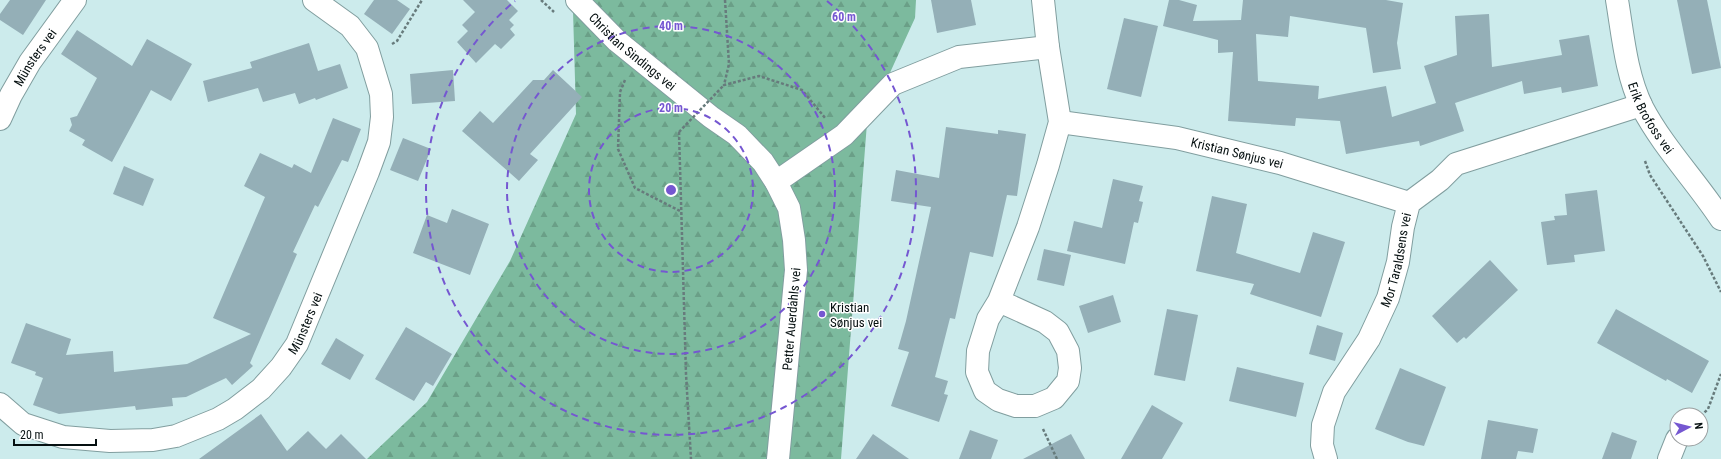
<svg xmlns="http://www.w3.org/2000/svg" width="1721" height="459" font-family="'Roboto Condensed',sans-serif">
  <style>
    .forest { fill: url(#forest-firs) }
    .building { fill: #94afb7 }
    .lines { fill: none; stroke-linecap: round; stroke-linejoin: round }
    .minor-casing { stroke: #819e9f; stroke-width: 24 }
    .path { stroke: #677b7c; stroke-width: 2.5; stroke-dasharray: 3 2; stroke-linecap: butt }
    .minor { stroke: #fff; stroke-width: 22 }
    .path-bridge { stroke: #677b7c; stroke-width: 2.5; stroke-dasharray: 3 2; stroke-linecap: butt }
    .ring { fill: none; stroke: #7557d1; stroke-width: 2; stroke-dasharray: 7 5 }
    .poi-dot { fill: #7557d1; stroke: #fff; stroke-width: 1.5 }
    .labels { text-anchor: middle; stroke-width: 3; stroke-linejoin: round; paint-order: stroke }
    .street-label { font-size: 13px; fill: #061011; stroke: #fff }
    .poi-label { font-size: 13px; fill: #061011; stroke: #fff; text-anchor: start }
    .centre { fill: #7557d1; stroke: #fff; stroke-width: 2 }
    .ring-label { font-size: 12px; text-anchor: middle; font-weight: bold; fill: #7557d1; stroke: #fff; stroke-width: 3; stroke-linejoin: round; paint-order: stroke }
  </style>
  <defs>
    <pattern id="forest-firs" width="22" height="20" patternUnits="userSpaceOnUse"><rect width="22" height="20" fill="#7cba9e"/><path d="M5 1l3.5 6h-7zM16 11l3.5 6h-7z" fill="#6a9f87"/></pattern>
  </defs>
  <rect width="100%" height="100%" fill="#ccebec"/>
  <!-- forest -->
  <polygon class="forest" points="582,0 916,0 915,18 867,123 841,459 367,459 427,402 510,261 576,114 573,11"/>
  <!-- building -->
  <g class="building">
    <polygon points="10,0 46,0 23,35 0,20 0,14"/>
    <polygon points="374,0 397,0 410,9 392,34 364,14"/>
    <polygon points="463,0 507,0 518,11 509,20 514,25 510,29 515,35 501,49 495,44 476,63 457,42 468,31 462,25 475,12"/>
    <polygon points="931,0 971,0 976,25 937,33"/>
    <polygon points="1169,0 1179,0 1197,5 1193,21 1241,20 1243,0 1386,0 1403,3 1397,43 1401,69 1373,73 1366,28 1290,16 1288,37 1256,34 1258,81 1319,86 1318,99 1386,86 1392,117 1436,103 1424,66 1457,55 1455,16 1489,14 1492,67 1562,55 1559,40 1589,35 1598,86 1562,93 1561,87 1524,94 1522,81 1455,103 1464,131 1420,146 1419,141 1346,154 1340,121 1296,118 1295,126 1228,121 1233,52 1218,53 1218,40 1163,26"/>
    <polygon points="1677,0 1707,0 1721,68 1692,74"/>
    <polygon points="1124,18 1158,26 1141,97 1107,89"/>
    <polygon points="77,30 132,66 147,39 192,64 171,101 151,90 112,162 82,145 85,140 69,131 72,125 70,118 77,116 97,78 61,54"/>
    <polygon points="309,43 318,71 340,64 348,88 316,100 315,98 299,104 295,93 263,102 258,88 208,102 203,81 252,68 250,62"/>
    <polygon points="453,70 455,101 412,104 410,74"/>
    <polygon points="553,70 582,97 530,154 538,160 519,181 462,131 480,111 493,123 533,80 544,80"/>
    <polygon points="333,118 361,129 348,162 342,160 318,207 315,205 293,252 297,254 250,363 253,366 232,385 226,378 186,397 172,398 173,406 136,410 135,406 59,414 33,405 43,378 35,375 36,372 11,363 26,323 71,339 66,355 113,351 114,372 187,364 251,334 213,318 265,197 244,186 260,153 292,168 294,164 311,173"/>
    <polygon points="946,127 998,134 998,130 1026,134 1017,196 1007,195 993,257 970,252 955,319 950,318 935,377 948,381 944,394 948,395 939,422 891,406 909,352 898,349 906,321 931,207 891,201 896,170 939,178"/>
    <polygon points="403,138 431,149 418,181 390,170"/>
    <polygon points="124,166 154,179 143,206 113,194"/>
    <polygon points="1113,179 1143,186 1139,201 1143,202 1138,223 1134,222 1125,264 1067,251 1074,221 1102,228"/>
    <polygon points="1597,190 1605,251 1574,255 1575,262 1547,265 1541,222 1555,220 1554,216 1567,215 1565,194"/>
    <polygon points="1212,196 1247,204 1236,253 1300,273 1313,232 1345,242 1321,317 1250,294 1254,284 1196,271"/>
    <polygon points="452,209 489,224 470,275 413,253 427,215 447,223"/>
    <polygon points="1044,249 1071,255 1064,286 1037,280"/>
    <polygon points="1490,260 1518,290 1466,339 1464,337 1457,343 1432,316"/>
    <polygon points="1113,295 1121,322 1088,333 1079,306"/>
    <polygon points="1167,309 1198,315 1185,381 1154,375"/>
    <polygon points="1616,309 1709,361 1692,393 1667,379 1666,381 1597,343"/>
    <polygon points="1317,325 1343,333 1335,361 1309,354"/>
    <polygon points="406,327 452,354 433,386 426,382 414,401 375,379"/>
    <polygon points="336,338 364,355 350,380 321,364"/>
    <polygon points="1237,367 1304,383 1296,417 1229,401"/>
    <polygon points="1400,368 1446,387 1424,446 1408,442 1375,429"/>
    <polygon points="1152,405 1183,423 1162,459 1121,459"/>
    <polygon points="261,414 287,451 308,431 326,449 341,434 366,459 199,459"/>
    <polygon points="1488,420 1538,429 1533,453 1518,451 1516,459 1481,459"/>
    <polygon points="970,430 998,440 991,459 959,459"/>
    <polygon points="1612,432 1637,441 1631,459 1602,459"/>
    <polygon points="873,434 909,459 856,459"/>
    <polygon points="1071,434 1085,459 1023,459"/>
  </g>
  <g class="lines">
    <defs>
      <g id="minor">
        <path id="s1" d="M 577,0 L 617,41 L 711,117 L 737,135 L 763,162 L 776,182 L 789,208 L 794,240 L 796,270 L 778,459"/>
        <path id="s2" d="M 1617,0 C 1623,36 1626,74 1642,107 C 1663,147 1696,181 1721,219"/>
        <path id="s3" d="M 0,119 L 11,95 L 30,62 L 75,0"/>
        <path id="s4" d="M 1060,122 L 1177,138 L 1280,163 L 1409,203"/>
        <polyline points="776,182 844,135 893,84 959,57 1048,47"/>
        <polyline points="999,301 1045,322 1058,332 1068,351 1070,368 1068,381 1054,398 1035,406 1016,406 998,400 985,391 977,372 978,351 988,319 999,301 1028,227 1048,165 1060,122 1048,47 1043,0"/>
        <path id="s5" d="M 0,404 L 23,424 L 63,437 L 110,441 L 153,440 L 176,436 L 218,419 L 235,409 L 261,389 L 281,367 L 297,344 L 368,172 L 379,142 L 382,117 L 381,94 L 367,48 L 350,26 L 314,0"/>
        <path id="s6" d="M 1326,459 L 1322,445 L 1323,425 L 1334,392 L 1369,339 L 1388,298 L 1398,262 L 1403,227 L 1409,203 L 1440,180 L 1456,164 L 1641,105"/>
        <polyline points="1669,459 1677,439"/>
      </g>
    </defs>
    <!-- minor casing -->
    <use href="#minor" class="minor-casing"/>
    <!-- path -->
    <g class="path">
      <polyline points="541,0 554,12"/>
      <polyline points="725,0 729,64 724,85 759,76 802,90 826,119"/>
      <polyline points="392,44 397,41 422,0"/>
      <polyline points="625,80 620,92 618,149 635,188 680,211"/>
      <polyline points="679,132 686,374 691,459"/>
      <polyline points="1645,161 1650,175 1703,256 1721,292"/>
      <polyline points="1701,416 1708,409 1721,374"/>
      <polyline points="1043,429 1057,459"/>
    </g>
    <!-- minor -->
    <use href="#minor" class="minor"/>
    <!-- path-bridge -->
    <polyline class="path-bridge" points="679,132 724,85"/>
  </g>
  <!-- distance rings -->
  <g class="ring">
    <circle cx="671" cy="190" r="82"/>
    <circle cx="671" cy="190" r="164"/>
    <path d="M827 1A245 245 0 1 1 515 1"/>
  </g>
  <!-- markers -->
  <circle class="poi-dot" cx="822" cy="314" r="4"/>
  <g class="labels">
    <!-- street labels -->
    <g class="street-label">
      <text dy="5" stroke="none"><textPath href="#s1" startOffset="76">Christian Sindings vei</textPath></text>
      <text dy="5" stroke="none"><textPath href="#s3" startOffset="71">Münsters vei</textPath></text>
      <text dy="5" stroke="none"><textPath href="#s2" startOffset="124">Erik Brofoss vei</textPath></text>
      <text dy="5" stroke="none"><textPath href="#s4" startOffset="180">Kristian Sønjus vei</textPath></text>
      <text dy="5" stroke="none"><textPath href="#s6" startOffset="217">Mor Taraldsens vei</textPath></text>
      <text transform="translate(791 319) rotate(-85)" y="5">Petter Auerdahls vei</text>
      <text dy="5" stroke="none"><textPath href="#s5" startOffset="364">Münsters vei</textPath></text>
    </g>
    <!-- poi labels -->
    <g class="poi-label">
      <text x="830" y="312">Kristian<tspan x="830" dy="15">Sønjus vei</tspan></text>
    </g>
  </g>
  <circle cx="671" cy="190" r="6" class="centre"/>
  <g class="ring-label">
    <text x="844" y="21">60 m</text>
    <text x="671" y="30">40 m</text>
    <text x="671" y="112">20 m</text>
  </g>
  <!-- north arrow -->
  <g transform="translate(1689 427) rotate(83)"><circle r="19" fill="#ffffff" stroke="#9b9fa0"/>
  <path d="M0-3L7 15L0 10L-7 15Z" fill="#7557d1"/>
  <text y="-6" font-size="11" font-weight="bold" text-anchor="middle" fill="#061011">N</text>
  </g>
  <!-- scale -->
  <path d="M14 439v6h82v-6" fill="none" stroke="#061011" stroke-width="2"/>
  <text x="20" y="439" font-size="12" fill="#061011" stroke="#ffffff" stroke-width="3" paint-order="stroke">20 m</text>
</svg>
